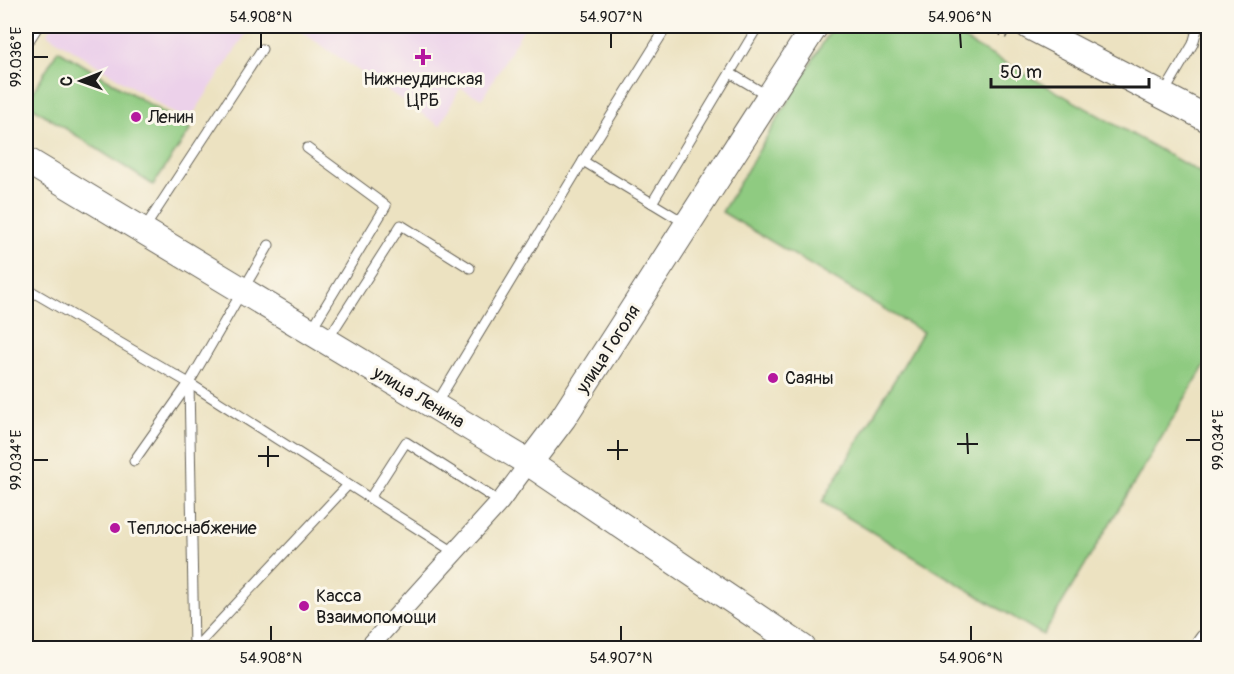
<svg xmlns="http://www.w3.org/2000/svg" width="1234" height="674" font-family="Pangolin,sans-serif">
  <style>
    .built { fill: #ecd1ea }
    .green { fill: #8fcb81; stroke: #56744e; stroke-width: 1.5 }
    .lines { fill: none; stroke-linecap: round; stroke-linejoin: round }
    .lane-casing { stroke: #656156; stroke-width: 11 }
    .street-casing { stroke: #656156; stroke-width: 20 }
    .secondary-casing { stroke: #656156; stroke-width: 28 }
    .path { stroke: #656156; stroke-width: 4; stroke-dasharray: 1.5 4.5; stroke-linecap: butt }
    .lane { stroke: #fff; stroke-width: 9 }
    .street { stroke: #fff; stroke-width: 18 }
    .secondary { stroke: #fff; stroke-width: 26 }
    .ticks { fill: none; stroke: #1c1c1c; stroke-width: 2 }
    .poi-dot { fill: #b5179e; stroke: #fbf7ec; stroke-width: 2 }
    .labels { text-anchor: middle; stroke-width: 6; stroke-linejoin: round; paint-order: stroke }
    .poi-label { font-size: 18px; fill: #1c1c1c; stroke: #fbf7ec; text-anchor: start }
    .street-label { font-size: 18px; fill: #1c1c1c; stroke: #fbf7ec }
    .neatline { fill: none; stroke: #1c1c1c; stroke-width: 2 }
    .ticks-label { font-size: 15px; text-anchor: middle; fill: #1c1c1c }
  </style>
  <rect width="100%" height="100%" fill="#fbf7ec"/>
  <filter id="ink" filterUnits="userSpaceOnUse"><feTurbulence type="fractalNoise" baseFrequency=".0167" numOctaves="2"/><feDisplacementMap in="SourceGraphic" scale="12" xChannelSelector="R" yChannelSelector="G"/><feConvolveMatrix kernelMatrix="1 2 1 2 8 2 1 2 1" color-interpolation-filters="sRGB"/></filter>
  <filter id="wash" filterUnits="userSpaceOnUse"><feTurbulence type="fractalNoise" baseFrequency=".008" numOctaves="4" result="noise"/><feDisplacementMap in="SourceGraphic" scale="24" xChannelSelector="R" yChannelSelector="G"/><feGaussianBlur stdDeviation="1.35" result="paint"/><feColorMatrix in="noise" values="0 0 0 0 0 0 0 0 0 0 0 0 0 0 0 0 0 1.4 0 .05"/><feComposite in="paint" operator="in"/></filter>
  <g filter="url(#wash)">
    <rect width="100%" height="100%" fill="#ece2c1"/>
    <!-- built -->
    <g class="built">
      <polygon points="52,26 251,26 188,122 47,34"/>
      <polygon points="293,26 525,26 482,99 460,88 440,126"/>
    </g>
    <!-- green -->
    <g class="green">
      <polygon points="833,26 940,26 1208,177 1208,360 1043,635 822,502 923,332 722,212"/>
      <polygon points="58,50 191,129 153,185 26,103"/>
    </g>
  </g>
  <g filter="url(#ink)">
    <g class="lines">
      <defs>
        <g id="lane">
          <polyline points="667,26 583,161 685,223"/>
          <polyline points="730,73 767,95"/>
          <polyline points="1164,93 1193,44 1198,26"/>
          <polyline points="307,148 386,206 311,330"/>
          <polyline points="652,203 758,26"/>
          <polyline points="144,229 262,49"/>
          <polyline points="269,245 189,383 454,552"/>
          <polyline points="26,288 189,383"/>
          <polyline points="328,339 401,225 470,268"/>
          <polyline points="189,383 194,648"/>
          <polyline points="435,406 583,161"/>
          <polyline points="134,461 189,383"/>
          <polyline points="370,498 406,442 500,502"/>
          <polyline points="195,648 348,485"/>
        </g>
        <g id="street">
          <polyline points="26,37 33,26"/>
          <polyline points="368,648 500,502 529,463"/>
        </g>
        <g id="secondary">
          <polyline points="1029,26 1208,119"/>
          <polyline points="26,160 529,463 803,648"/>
          <polyline points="529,463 563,418 815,26"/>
          <polyline points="1203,648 1208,641"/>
        </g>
      </defs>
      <!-- lane casing -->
      <use href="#lane" class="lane-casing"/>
      <!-- street casing -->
      <use href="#street" class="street-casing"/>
      <!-- secondary casing -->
      <use href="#secondary" class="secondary-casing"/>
      <!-- path -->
      <polyline class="path" points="984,26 1011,39"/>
      <!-- lane -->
      <use href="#lane" class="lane"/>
      <!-- street -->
      <use href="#street" class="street"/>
      <!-- secondary -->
      <use href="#secondary" class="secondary"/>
    </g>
  </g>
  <!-- ticks -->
  <path class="ticks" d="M 261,33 L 261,48M 611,33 L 611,48M 960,33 L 961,48M 33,57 L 48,57M 967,433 L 968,454M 618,440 L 618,460M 1186,440 L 1201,440M 957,444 L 978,444M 268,446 L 268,467M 607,450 L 628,450M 258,456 L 279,456M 33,460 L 48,460M 271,626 L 271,641M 621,626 L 621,641M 971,626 L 971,641"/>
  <!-- markers -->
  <g class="poi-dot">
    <path d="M420 48h6v6h6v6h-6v6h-6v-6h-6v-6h6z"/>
    <circle cx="136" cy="117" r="6"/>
    <circle cx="773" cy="378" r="6"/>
    <circle cx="115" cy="528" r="6"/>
    <circle cx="304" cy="606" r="6"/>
  </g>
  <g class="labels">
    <!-- poi labels -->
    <g class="poi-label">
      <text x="423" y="85" text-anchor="middle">Нижнеудинская<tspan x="423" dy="21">ЦРБ</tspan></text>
      <text x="148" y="123">Ленин</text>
      <text x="785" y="384">Саяны</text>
      <text x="127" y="534">Теплоснабжение</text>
      <text x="316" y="602">Касса<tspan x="316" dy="21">Взаимопомощи</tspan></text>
    </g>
    <!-- street labels -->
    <g class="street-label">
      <text transform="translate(608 349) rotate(-57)" y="6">улица Гоголя</text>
      <text transform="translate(419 397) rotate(31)" y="6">улица Ленина</text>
    </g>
  </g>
  <!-- margin -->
  <rect width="1234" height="674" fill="none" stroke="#fbf7ec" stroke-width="66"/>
  <!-- north arrow -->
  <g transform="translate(81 81) rotate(269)" stroke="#fbf7ec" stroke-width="4.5" paint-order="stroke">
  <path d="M0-4.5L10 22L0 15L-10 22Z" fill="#1c1c1c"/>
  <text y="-9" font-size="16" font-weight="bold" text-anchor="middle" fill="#1c1c1c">С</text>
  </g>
  <!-- scale -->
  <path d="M991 78v9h158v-9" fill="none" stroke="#1c1c1c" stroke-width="3"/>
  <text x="1000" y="78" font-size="18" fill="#1c1c1c" stroke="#fbf7ec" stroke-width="4.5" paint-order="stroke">50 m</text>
  <rect x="33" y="33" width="1168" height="608" class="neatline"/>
  <g class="ticks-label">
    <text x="261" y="22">54.908°N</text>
    <text x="611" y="22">54.907°N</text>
    <text x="960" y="22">54.906°N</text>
    <text transform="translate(16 57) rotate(-90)" y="5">99.036°E</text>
    <text transform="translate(1218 440) rotate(-90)" y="5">99.034°E</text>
    <text transform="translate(16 460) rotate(-90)" y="5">99.034°E</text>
    <text x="271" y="663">54.908°N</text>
    <text x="621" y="663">54.907°N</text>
    <text x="971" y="663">54.906°N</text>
  </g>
</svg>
